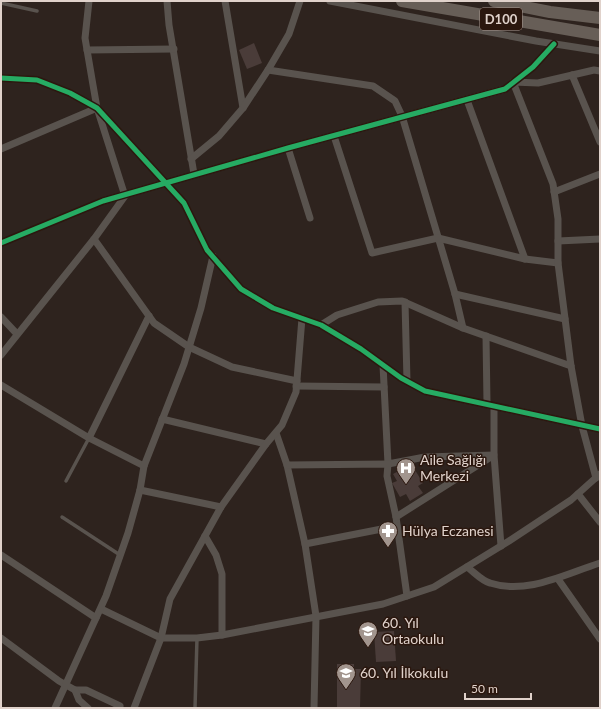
<svg xmlns="http://www.w3.org/2000/svg" width="601" height="709" font-family="Lato,sans-serif">
  <style>
    .building { fill: #4a3c39 }
    .lines { fill: none; stroke-linecap: round; stroke-linejoin: round }
    .service { stroke: #59534e; stroke-width: 3.5 }
    .minor { stroke: #59534e; stroke-width: 7 }
    .trunk { stroke: #675e57; stroke-width: 12 }
    .cycleway-casing { stroke: #2b170e; stroke-width: 8 }
    .cycleway { stroke: #26ab63; stroke-width: 5 }
    .labels { text-anchor: middle; stroke-width: 3; stroke-linejoin: round; paint-order: stroke }
    .shield { fill: #2b170e; stroke: #aa9a92; stroke-width: 1 }
    .shield-label { font-size: 13px; font-weight: bold; fill: #e0d2cb }
    .poi-label { font-size: 14px; fill: #e0d2cb; stroke: #2b170e; text-anchor: start }
  </style>
  <rect width="100%" height="100%" fill="#2e231e"/>
  <!-- building -->
  <g class="building">
    <polygon points="254,43 262,63 247,69 239,50"/>
    <polygon points="406,467 410,473 415,470 423,483 418,486 423,493 410,501 406,494 400,497 392,483 397,481 393,474"/>
    <polygon points="394,631 396,661 376,662 374,632"/>
    <polygon points="337,664 354,664 354,669 361,669 360,708 337,708"/>
  </g>
  <g class="lines">
    <!-- service -->
    <g class="service">
      <polyline points="1,3 37,11"/>
      <polyline points="66,481 89,438"/>
      <polyline points="62,517 120,555"/>
      <polyline points="195,708 197,638"/>
    </g>
    <!-- minor -->
    <g class="minor">
      <polyline points="167,1 169,25 194,174"/>
      <polyline points="225,1 243,108"/>
      <polyline points="330,1 536,41 600,51"/>
      <polyline points="87,50 174,49"/>
      <polyline points="268,70 373,86 395,101 402,116 455,294 463,328"/>
      <polyline points="572,75 600,142"/>
      <polyline points="1,78 37,80 70,93 97,108 184,203 207,250 241,289 273,308 321,325 361,349 401,378 425,391 600,429"/>
      <polyline points="467,100 525,259"/>
      <polyline points="334,136 372,253 438,238 525,259 558,263"/>
      <polyline points="288,148 310,218"/>
      <polyline points="1,149 97,108"/>
      <polyline points="191,159 219,136 243,108 268,70 289,34 300,1"/>
      <polyline points="554,192 600,174"/>
      <polyline points="94,239 154,323 189,347 232,367 297,381"/>
      <polyline points="558,241 600,239"/>
      <polyline points="1,243 103,201 288,148 505,89 533,67 554,44"/>
      <polyline points="455,294 565,319"/>
      <polyline points="405,302 407,381"/>
      <polyline points="1,317 17,334"/>
      <polyline points="321,325 337,315 378,302 402,301 463,328 571,366"/>
      <polyline points="486,336 487,403"/>
      <polyline points="1,355 94,239 125,196 97,108 93,85 85,38 89,1"/>
      <polyline points="383,365 388,464 425,457 494,455 501,546"/>
      <polyline points="1,385 89,438 144,466"/>
      <polyline points="296,386 384,387"/>
      <polyline points="162,419 266,444"/>
      <polyline points="276,433 287,465 305,544 316,616 314,708"/>
      <polyline points="89,438 149,316"/>
      <polyline points="287,465 388,464 387,476 396,517 407,596"/>
      <polyline points="596,478 582,426 571,366 558,263 558,219 553,184 513,82 538,83 594,70 600,71"/>
      <polyline points="140,490 221,507"/>
      <polyline points="578,494 600,522"/>
      <polyline points="396,517 494,455 494,406"/>
      <polyline points="205,536 216,555 222,574 222,635"/>
      <polyline points="305,544 397,526"/>
      <polyline points="1,555 96,618"/>
      <path d="M 467,567 C 474,572 482,581 490,583 C 527,595 565,574 600,563"/>
      <polyline points="558,579 600,639"/>
      <polyline points="101,609 161,638 197,638 222,635 383,604 434,587 509,541 571,500 600,474"/>
      <polyline points="1,638 59,681 75,690 86,690 120,706"/>
      <polyline points="75,690 79,700 88,708"/>
      <polyline points="55,708 106,596 128,533 140,490 144,466 184,364 201,308 213,256"/>
      <polyline points="134,708 161,638 170,599 221,507 266,444 282,425 296,392 302,318"/>
    </g>
    <!-- trunk -->
    <g class="trunk">
      <polyline points="402,1 600,35"/>
      <polyline points="494,1 550,12 600,18"/>
    </g>
    <defs>
      <g id="cycleway">
        <polyline points="1,78 37,80 70,93 97,108 184,203 207,250 241,289 273,308 321,325 361,349 401,378 425,391 600,429"/>
        <polyline points="1,243 103,201 288,148 505,89 533,67 554,44"/>
      </g>
    </defs>
    <!-- cycleway casing -->
    <use href="#cycleway" class="cycleway-casing"/>
    <!-- cycleway -->
    <use href="#cycleway" class="cycleway"/>
  </g>
  <!-- icons -->
  <defs>
    <symbol id="hospital-pin" viewBox="-11 -11 22 30"><path d="M0 17L-7.5 6A9.5 9.5 0 1 1 7.5 6Z" fill="#a2958e" stroke="#2b170e"/><path d="M-5-5h3v3.5h4V-5h3V5h-3V1.5h-4V5h-3Z" fill="#fff"/></symbol>
    <symbol id="pharmacy-pin" viewBox="-11 -11 22 30"><path d="M0 17L-7.5 6A9.5 9.5 0 1 1 7.5 6Z" fill="#a2958e" stroke="#2b170e"/><path d="M-2-6h4v4h4v4h-4v4h-4v-4h-4v-4h4Z" fill="#fff"/></symbol>
    <symbol id="school-pin" viewBox="-11 -11 22 30"><path d="M0 17L-7.5 6A9.5 9.5 0 1 1 7.5 6Z" fill="#a2958e" stroke="#2b170e"/><path d="M0-5L7-2L0 1L-7-2ZM-4 1L0 2.5L4 1V4Q0 6-4 4Z" fill="#fff"/></symbol>
  </defs>
  <g fill-rule="evenodd">
    <use href="#hospital-pin" x="395" y="457" width="22" height="30"/>
    <use href="#pharmacy-pin" x="377" y="520" width="22" height="30"/>
    <use href="#school-pin" x="357" y="620" width="22" height="30"/>
    <use href="#school-pin" x="335" y="662" width="22" height="30"/>
  </g>
  <g class="labels">
    <!-- shield labels -->
    <rect class="shield" x="480" y="8" width="42" height="22" rx="3"/>
    <g class="shield-label">
      <text x="501" y="24">D100</text>
    </g>
    <!-- poi labels -->
    <g class="poi-label">
      <text x="420" y="465">Aile Sağlığı<tspan x="420" dy="16">Merkezi</tspan></text>
      <text x="402" y="536">Hülya Eczanesi</text>
      <text x="382" y="628">60. Yıl<tspan x="382" dy="16">Ortaokulu</tspan></text>
      <text x="360" y="678">60. Yıl İlkokulu</text>
    </g>
  </g>
  <!-- border -->
  <rect width="601" height="709" fill="none" stroke="#e0d2cb" stroke-width="4"/>
  <!-- scale -->
  <path d="M465 693v6h66v-6" fill="none" stroke="#e0d2cb" stroke-width="2"/>
  <text x="471" y="693" font-size="12" fill="#e0d2cb" stroke="#2b170e" stroke-width="3" paint-order="stroke">50 m</text>
</svg>
